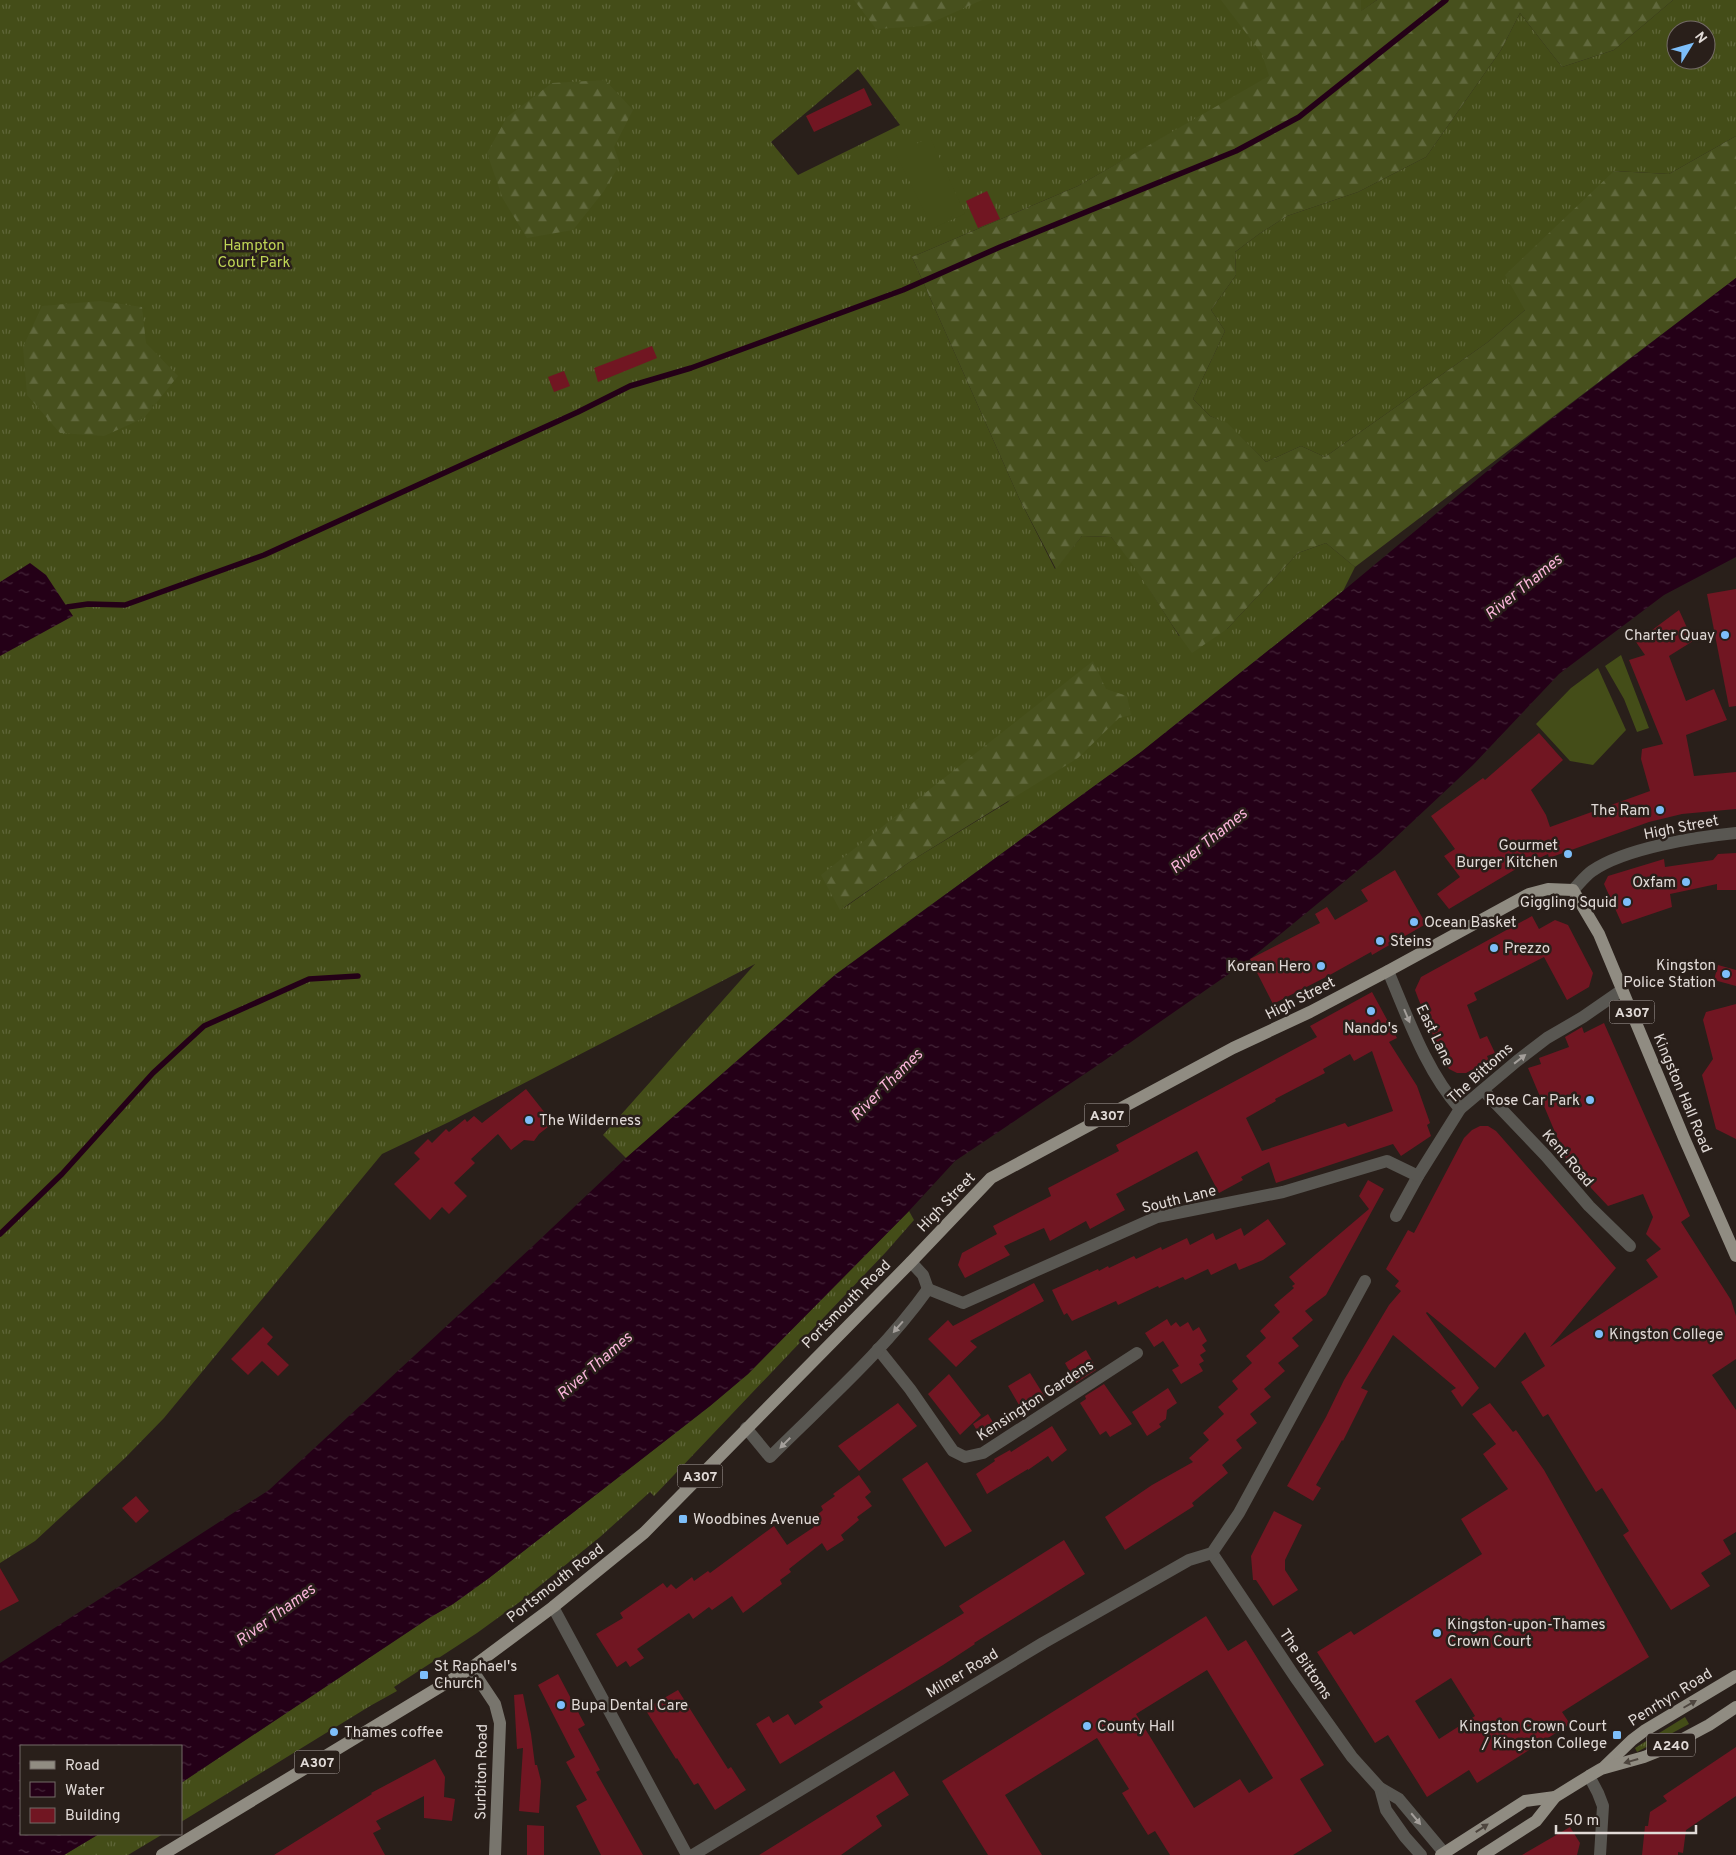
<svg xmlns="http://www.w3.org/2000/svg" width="1736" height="1855" font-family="Overpass,sans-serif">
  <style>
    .grass { fill: url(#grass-tufts); fill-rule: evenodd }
    .forest { fill: url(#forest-firs) }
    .garden { fill: #444d18 }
    .water { fill: url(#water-ripples) }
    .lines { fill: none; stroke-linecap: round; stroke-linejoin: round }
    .stream { stroke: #240017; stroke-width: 5.5 }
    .building { fill: #711622; fill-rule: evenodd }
    .street { stroke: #595752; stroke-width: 12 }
    .secondary { stroke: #78756d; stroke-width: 12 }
    .primary { stroke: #908c82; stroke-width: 12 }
    .oneway { fill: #a49f9b }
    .oneway2 { fill: #4d453e }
    .poi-dot { fill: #7dbef9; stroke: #291f1a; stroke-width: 2 }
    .labels { text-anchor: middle; stroke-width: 5; stroke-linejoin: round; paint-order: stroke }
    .shield { fill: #291f1a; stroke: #aaa29e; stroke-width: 1 }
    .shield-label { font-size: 14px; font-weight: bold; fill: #e1dad7 }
    .park-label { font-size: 15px; fill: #bed455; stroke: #291f1a }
    .poi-label { font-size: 15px; fill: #e1dad7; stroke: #291f1a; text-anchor: start }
    .street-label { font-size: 15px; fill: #e1dad7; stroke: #291f1a }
    .water-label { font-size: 16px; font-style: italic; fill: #f9b4d9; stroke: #291f1a }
  </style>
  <defs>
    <pattern id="grass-tufts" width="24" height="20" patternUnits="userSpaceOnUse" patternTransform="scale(1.25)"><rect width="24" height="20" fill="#444d18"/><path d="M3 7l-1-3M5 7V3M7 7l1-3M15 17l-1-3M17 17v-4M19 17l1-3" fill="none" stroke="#5f6639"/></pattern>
    <pattern id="forest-firs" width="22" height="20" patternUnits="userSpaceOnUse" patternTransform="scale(1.25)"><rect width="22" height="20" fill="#47501d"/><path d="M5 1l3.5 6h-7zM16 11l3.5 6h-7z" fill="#61693d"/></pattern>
    <pattern id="water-ripples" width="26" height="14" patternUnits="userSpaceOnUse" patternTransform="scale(1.25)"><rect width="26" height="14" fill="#240017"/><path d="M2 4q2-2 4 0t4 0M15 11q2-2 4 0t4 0" fill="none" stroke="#442538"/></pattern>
  </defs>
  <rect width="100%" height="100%" fill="#291f1a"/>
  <!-- grass -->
  <g class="grass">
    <path d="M 0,0 L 1377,0 L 1263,81 L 1078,186 L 912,257 L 1019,498 L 1055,569 L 1082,536 L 1111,537 L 1131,560 L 1179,636 L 1227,629 L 1298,553 L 1326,543 L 1355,567 L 1343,591 L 1141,752 L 836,974 L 626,1158 L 603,1135 L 755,964 L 449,1122 L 382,1154 L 164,1418 L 125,1458 L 35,1541 L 0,1563 ZM 858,69 L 900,125 L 798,175 L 771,142 ZM 1106,689 L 1008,802 L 911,861 L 841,910 Z"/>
    <path d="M 1673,0 L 1736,0 L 1736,136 L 1669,174 L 1614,171 L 1525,310 L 1488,342 L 1325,457 L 1301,446 L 1266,462 L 1227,424 L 1210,416 L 1193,399 L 1225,331 L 1211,310 L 1236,275 L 1235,252 L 1259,234 L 1287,216 L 1358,192 L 1426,157 L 1501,50 L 1520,13 L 1562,67 L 1614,50 ZM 1676,30 L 1706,30 L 1706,60 L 1676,60 Z"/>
    <polygon points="909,1211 914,1220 886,1252 654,1496 650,1492 600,1537 521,1601 477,1633 394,1687 397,1691 370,1706 181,1822 181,1783 429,1618 453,1604 489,1578 710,1406 748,1374"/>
    <polygon points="1685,1717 1689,1724 1637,1752 1635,1748"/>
    <polygon points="99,1834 163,1834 128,1855 64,1855"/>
  </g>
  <!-- forest -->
  <g class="forest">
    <polygon points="854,0 982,0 924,26 876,29"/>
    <path d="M 1221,0 L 1361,0 L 1361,11 L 1377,0 L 1673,0 L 1614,50 L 1562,67 L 1520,13 L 1501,50 L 1426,157 L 1358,192 L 1287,216 L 1259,234 L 1235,252 L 1236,275 L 1211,310 L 1225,331 L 1193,399 L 1210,416 L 1227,423 L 1266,462 L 1301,446 L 1325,457 L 1488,342 L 1525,310 L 1505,275 L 1614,171 L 1669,174 L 1736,136 L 1736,278 L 1355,567 L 1326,543 L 1298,553 L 1227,629 L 1192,653 C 1163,615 1142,573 1111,537 L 1082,536 L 1056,569 L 1019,498 L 912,257 L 1078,186 L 1269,76 L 1262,54 Z"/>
    <polygon points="605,80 633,110 614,147 620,164 604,191 573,230 527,238 503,199 487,153 507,117 552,83"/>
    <polygon points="100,301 142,307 146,343 178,376 144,418 104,436 60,433 27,395 23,347 42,306"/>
    <polygon points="1093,661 1106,689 1127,696 1131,715 1119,718 1078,758 911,861 840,910 821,875"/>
  </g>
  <!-- garden -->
  <g class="garden">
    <polygon points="930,137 965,214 933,228 896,154"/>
    <polygon points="1621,655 1649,728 1637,732 1624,699 1605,666"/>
    <polygon points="1598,668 1626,730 1593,765 1570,761 1536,724 1571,688"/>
  </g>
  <!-- water -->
  <g class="water">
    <polygon points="1736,278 1736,557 1664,595 1559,674 1473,765 1379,853 1249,960 1095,1067 955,1161 909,1211 748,1374 710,1406 489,1578 453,1604 429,1618 181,1783 181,1746 21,1746 21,1834 99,1834 64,1855 0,1855 0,1663 269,1490 533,1246 626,1158 835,975 1141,752 1343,591 1533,433"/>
    <polygon points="30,563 46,575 73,616 0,656 0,582"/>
  </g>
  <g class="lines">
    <!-- stream -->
    <g class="stream">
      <polyline points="67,607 88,604 125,605 264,555 578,412 630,386 691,368 903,290 1000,247 1236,151 1299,117 1446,0"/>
      <polyline points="0,1234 62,1174 153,1073 204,1026 309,979 358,976"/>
    </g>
  </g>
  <!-- building -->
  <g class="building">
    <polygon points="864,88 872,105 814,132 806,116"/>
    <polygon points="987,191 1000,219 978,228 966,201"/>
    <polygon points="652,346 657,358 598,382 594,368"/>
    <polygon points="564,371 570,386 554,392 548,377"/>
    <polygon points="1736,589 1736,706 1729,707 1707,594"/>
    <polygon points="1679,610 1693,641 1669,656 1686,701 1714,689 1727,720 1686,735 1694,776 1736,772 1736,809 1682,814 1649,822 1549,858 1548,854 1537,859 1536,857 1449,909 1437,894 1460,877 1444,856 1455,849 1431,816 1483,778 1485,780 1539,733 1563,760 1531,790 1546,815 1550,827 1650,791 1641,759 1642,749 1663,744 1629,660 1645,655 1636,642"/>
    <polygon points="1736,853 1736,890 1717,890 1717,884 1670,894 1672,907 1622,924 1604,884 1608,876 1664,859 1665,867 1713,860 1718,854"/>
    <polygon points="1395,870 1426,924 1372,955 1371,952 1328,976 1273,1004 1250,959 1320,923 1315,914 1327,907 1335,920 1368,901 1361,890"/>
    <polygon points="1532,916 1539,929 1555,920 1568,925 1593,973 1589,987 1567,1000 1544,957 1474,993 1477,1000 1467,1005 1480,1039 1487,1036 1495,1053 1487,1056 1489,1061 1466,1073 1457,1073 1449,1069 1442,1058 1418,998 1415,990 1421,977"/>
    <polygon points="1718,965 1736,970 1736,986 1714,980"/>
    <path d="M 1372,992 L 1397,1038 L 1389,1042 L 1417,1086 L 1430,1123 L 1427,1125 L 1431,1136 L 1401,1156 L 1393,1144 L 1276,1183 L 1269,1162 L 1241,1177 L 1243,1180 L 1219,1193 L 1197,1151 L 1116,1194 L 1125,1210 L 1090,1229 L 1086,1221 L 1050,1241 L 1044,1228 L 1004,1246 L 1010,1255 L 965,1278 L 958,1265 L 962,1253 L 997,1234 L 993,1226 L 1051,1196 L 1048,1188 L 1119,1151 L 1116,1145 L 1317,1037 L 1310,1026 ZM 1372,1051 L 1393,1111 L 1348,1127 L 1345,1123 L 1262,1151 L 1246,1118 L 1276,1101 L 1275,1099 L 1325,1073 L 1323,1069 L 1350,1054 L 1354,1061 Z"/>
    <polygon points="1736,1004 1736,1139 1716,1129 1702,1075 1713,1059 1703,1020 1706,1012"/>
    <polygon points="1604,1023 1652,1132 1690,1216 1681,1222 1731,1300 1736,1316 1736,1359 1712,1375 1736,1410 1736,1532 1723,1540 1731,1554 1701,1573 1710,1586 1671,1610 1623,1535 1629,1531 1602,1488 1596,1492 1548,1414 1543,1417 1521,1382 1545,1366 1525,1332 1495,1368 1427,1312 1426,1313 1479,1388 1462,1407 1451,1391 1456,1388 1393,1335 1361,1388 1368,1391 1343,1441 1342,1440 1316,1485 1321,1488 1313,1501 1287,1486 1326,1417 1344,1380 1389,1305 1401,1291 1395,1286 1399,1281 1386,1269 1408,1230 1414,1233 1464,1138 1472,1130 1480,1126 1488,1126 1496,1131 1616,1268 1550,1347 1658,1277 1646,1260 1661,1249 1646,1234 1653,1217 1643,1194 1608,1206 1591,1188 1584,1170 1573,1175 1528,1068 1541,1064 1539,1058 1569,1047 1565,1037 1582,1027 1584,1033"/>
    <polygon points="526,1089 553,1123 539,1134 534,1141 524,1140 511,1150 498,1134 471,1159 475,1163 454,1183 467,1196 449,1214 442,1207 430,1220 394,1184 420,1159 414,1153 428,1139 432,1143 446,1129 449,1132 465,1119 467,1122 474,1116 482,1123"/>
    <polygon points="1368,1180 1384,1189 1326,1295 1305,1311 1313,1320 1292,1338 1299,1346 1278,1363 1285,1371 1264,1389 1271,1397 1250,1414 1257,1423 1236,1440 1242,1448 1222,1465 1228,1473 1192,1503 1194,1506 1125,1550 1105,1517 1152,1485 1193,1462 1189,1458 1209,1440 1203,1433 1224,1414 1218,1407 1238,1389 1232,1381 1252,1363 1246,1356 1266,1338 1260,1331 1280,1312 1274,1305 1294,1288 1292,1286 1295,1284 1289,1277 1369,1209 1359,1196"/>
    <polygon points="1268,1219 1286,1244 1263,1260 1239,1270 1236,1263 1211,1275 1208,1269 1185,1280 1183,1277 1159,1288 1158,1286 1118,1305 1116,1301 1072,1321 1067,1313 1064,1315 1052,1290 1098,1269 1099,1271 1108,1266 1109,1268 1134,1256 1136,1259 1161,1247 1162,1250 1187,1238 1190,1245 1213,1233 1216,1240 1241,1228 1244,1236"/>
    <polygon points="1034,1283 1044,1301 970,1341 977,1347 956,1367 928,1339 948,1320 953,1326"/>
    <polygon points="1167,1319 1171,1326 1176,1322 1180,1327 1188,1322 1193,1331 1199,1327 1207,1341 1202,1345 1206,1351 1200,1355 1204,1361 1199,1364 1203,1371 1181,1384 1172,1370 1179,1366 1163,1341 1154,1347 1145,1333"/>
    <polygon points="263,1327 273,1337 267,1344 289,1365 278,1376 262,1361 248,1375 231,1359"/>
    <polygon points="1086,1350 1094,1364 1092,1365 1096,1370 1076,1383 1065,1363"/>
    <polygon points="1030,1373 1045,1397 1023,1412 1008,1386"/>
    <polygon points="949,1374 981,1415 960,1435 928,1394"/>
    <polygon points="1104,1384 1132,1424 1110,1437 1106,1431 1100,1435 1080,1403 1086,1399 1085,1396"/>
    <polygon points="1168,1388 1177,1403 1167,1410 1166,1419 1159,1424 1161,1427 1147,1436 1132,1412"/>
    <polygon points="898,1403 917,1426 859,1471 838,1446"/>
    <path d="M 1490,1403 L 1513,1432 L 1516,1430 L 1544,1470 L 1649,1657 L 1562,1712 L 1570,1724 L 1477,1783 L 1469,1770 L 1427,1797 L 1388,1735 L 1375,1743 L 1317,1652 L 1351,1631 L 1354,1635 L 1482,1554 L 1461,1519 L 1508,1489 L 1483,1454 L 1496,1444 L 1472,1414 ZM 1451,1678 L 1475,1716 L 1439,1739 L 1415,1701 Z"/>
    <polygon points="988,1414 997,1429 982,1439 973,1424"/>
    <polygon points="1052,1426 1067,1450 1052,1462 1048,1456 1028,1470 1028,1469 987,1494 976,1474 995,1461 994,1459 1010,1450 1011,1452"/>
    <polygon points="927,1462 972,1531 945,1547 902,1479"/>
    <polygon points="859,1475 871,1492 865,1497 872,1506 857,1517 859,1520 841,1535 844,1540 827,1551 822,1543 789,1569 791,1572 780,1580 782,1584 743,1613 732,1596 712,1610 709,1607 693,1619 689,1613 637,1649 644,1658 630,1667 626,1661 617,1667 596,1634 623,1618 620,1613 663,1583 667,1588 671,1584 676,1589 692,1577 694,1581 708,1571 710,1573 774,1526 787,1545 814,1527 810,1521 823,1510 821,1506 835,1496 833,1494"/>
    <polygon points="136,1496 149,1511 136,1523 122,1508"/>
    <polygon points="1274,1511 1302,1525 1285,1560 1285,1570 1298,1590 1273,1606 1256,1580 1253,1580 1251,1556"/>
    <polygon points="1064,1540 1085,1574 974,1643 975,1644 943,1665 780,1764 756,1724 769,1716 773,1723 788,1714 795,1725 823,1707 819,1702 964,1613 959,1606"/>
    <polygon points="0,1568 19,1601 0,1611"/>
    <path d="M 1206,1616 L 1228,1651 L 1246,1640 L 1324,1765 L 1300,1779 L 1332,1831 L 1293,1855 L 1170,1855 L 1155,1831 L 1148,1835 L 1122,1793 L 1129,1789 L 1097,1738 L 1005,1795 L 1042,1855 L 988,1855 L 942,1781 ZM 1207,1670 L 1273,1778 L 1249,1793 L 1240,1779 L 1194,1808 L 1136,1714 Z"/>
    <polygon points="558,1674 585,1725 578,1729 600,1770 596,1772 643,1855 601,1855 576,1806 587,1800 566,1762 575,1757 538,1685"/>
    <polygon points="678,1690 728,1769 731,1767 746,1790 715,1810 698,1783 694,1785 677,1758 676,1759 645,1709"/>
    <polygon points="523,1694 531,1734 535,1765 537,1765 541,1781 539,1813 519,1811 523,1748 517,1749 514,1695"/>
    <polygon points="1736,1747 1736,1796 1686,1830 1683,1853 1678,1852 1678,1855 1642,1855 1645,1826 1648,1826 1650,1812 1667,1801 1663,1796"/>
    <polygon points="435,1759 445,1777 444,1797 455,1799 452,1821 424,1818 424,1796 376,1821 381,1829 373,1833 385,1855 274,1855 372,1794 371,1793"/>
    <polygon points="894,1771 909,1795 876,1816 882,1826 841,1855 759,1855"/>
    <polygon points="527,1825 544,1826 544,1855 527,1855"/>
    <polygon points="1570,1827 1580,1843 1577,1855 1522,1855"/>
  </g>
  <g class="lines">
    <!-- street -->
    <g class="street">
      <path d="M 1573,890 C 1579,884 1585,876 1592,871 C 1625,848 1696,837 1736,833"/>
      <path d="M 1388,971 C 1408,1018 1426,1071 1460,1109"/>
      <polyline points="1483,1090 1546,1156 1589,1206 1630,1246"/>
      <polyline points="1396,1216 1418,1176 1460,1109 1517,1061 1547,1038 1583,1017 1622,990"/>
      <polyline points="911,1262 923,1275 928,1289"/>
      <polyline points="928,1289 963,1303 1157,1217 1283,1192 1387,1161 1418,1176"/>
      <polyline points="878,1349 910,1389 953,1451 965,1457 983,1453 1137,1353"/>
      <path d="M 746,1428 L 770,1457 C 824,1403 884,1351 928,1289"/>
      <polyline points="1212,1553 1295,1677 1352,1757 1380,1788 1399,1799 1446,1855"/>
      <polyline points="553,1607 687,1855"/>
      <polyline points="1589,1776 1598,1793 1603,1806 1600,1855"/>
      <polyline points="1380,1788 1386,1810 1405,1837 1421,1855"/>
      <polyline points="693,1855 1043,1643 1189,1560 1212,1553 1239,1513 1365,1281"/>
    </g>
    <!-- secondary -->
    <polyline class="secondary" points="471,1668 495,1704 500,1723 495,1855"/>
    <!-- primary -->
    <g class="primary">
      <polyline points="1603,1768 1632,1740 1644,1731 1736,1676"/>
      <polyline points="162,1855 471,1668 553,1607 644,1533 911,1262 991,1178 1233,1048 1310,1012 1388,971 1529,894 1548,889 1573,890 1599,934 1684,1138 1736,1256"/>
      <polyline points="1441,1855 1525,1801 1555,1797"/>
      <polyline points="1483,1855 1536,1821 1555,1797 1589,1776 1601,1769 1644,1757 1664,1749 1709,1725 1736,1707"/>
    </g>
  </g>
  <!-- one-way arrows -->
  <defs><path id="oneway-solid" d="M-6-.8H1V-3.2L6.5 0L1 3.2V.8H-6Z" transform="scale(1.25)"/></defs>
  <g class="oneway">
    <use href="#oneway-solid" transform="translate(1407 1016) rotate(67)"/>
    <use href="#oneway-solid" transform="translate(1520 1059) rotate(-38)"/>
    <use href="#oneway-solid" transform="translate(898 1327) rotate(131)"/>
    <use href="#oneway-solid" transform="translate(785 1443) rotate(135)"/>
    <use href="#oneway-solid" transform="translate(1416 1819) rotate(50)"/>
  </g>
  <g class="oneway2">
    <use href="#oneway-solid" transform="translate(1690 1704) rotate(-30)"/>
    <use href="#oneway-solid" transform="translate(1631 1761) rotate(164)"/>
    <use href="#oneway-solid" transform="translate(1482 1828) rotate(-33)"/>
  </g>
  <!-- markers -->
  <g class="poi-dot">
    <circle cx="1725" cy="635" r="5"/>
    <circle cx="1660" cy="810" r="5"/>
    <circle cx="1568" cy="854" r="5"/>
    <circle cx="1686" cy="882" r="5"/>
    <circle cx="1627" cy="902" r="5"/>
    <circle cx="1414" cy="922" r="5"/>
    <circle cx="1380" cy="941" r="5"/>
    <circle cx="1494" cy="948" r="5"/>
    <circle cx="1321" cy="966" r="5"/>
    <circle cx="1726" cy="974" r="5"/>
    <circle cx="1371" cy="1011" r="5"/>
    <circle cx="1590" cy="1100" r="5"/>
    <circle cx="529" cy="1120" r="5"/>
    <circle cx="1599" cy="1334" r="5"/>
    <rect x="678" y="1514" width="10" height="10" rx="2.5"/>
    <circle cx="1437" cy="1633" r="5"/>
    <rect x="419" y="1670" width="10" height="10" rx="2.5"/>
    <circle cx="561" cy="1705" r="5"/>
    <circle cx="1087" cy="1726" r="5"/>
    <circle cx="334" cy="1732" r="5"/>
    <rect x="1612" y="1730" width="10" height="10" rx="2.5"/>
  </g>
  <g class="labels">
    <!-- shield labels -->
    <g class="shield">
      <rect x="1609.5" y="1000.5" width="45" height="23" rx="4"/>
      <rect x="1084.5" y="1103.5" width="45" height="23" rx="4"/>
      <rect x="677.5" y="1464.5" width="45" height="23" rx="4"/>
      <rect x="1647" y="1733.5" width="48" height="23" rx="4"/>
      <rect x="294.5" y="1750.5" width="45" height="23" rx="4"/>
    </g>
    <g class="shield-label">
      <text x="1632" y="1017">A307</text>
      <text x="1107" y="1120">A307</text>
      <text x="700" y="1481">A307</text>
      <text x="1671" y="1750">A240</text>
      <text x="317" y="1767">A307</text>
    </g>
    <!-- park labels -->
    <g class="park-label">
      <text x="254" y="250">Hampton<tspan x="254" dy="17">Court Park</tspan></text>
    </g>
    <!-- poi labels -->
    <g class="poi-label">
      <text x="1715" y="640" text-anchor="end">Charter Quay</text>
      <text x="1650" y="815" text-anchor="end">The Ram</text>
      <text x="1558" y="850" text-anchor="end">Gourmet<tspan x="1558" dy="17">Burger Kitchen</tspan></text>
      <text x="1676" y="887" text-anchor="end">Oxfam</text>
      <text x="1617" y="907" text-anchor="end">Giggling Squid</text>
      <text x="1424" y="927">Ocean Basket</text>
      <text x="1390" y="946">Steins</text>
      <text x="1504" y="953">Prezzo</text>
      <text x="1716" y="970" text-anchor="end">Kingston<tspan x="1716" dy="17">Police Station</tspan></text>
      <text x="1311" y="971" text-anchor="end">Korean Hero</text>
      <text x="1371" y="1033" text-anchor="middle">Nando's</text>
      <text x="1580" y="1105" text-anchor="end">Rose Car Park</text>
      <text x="539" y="1125">The Wilderness</text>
      <text x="1609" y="1339">Kingston College</text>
      <text x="693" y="1524">Woodbines Avenue</text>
      <text x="1447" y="1629">Kingston-upon-Thames<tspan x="1447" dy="17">Crown Court</tspan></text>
      <text x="434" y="1671">St Raphael's<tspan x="434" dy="17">Church</tspan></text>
      <text x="571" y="1710">Bupa Dental Care</text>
      <text x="1097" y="1731">County Hall</text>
      <text x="1607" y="1731" text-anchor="end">Kingston Crown Court<tspan x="1607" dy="17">/ Kingston College</tspan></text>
      <text x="344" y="1737">Thames coffee</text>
    </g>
    <!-- street labels -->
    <g class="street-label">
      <text transform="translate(1681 827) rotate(-11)" y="5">High Street</text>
      <text transform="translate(1300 998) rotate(-27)" y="5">High Street</text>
      <text transform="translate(1435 1035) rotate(64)" y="5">East Lane</text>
      <text transform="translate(1480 1073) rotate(-42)" y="5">The Bittoms</text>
      <text transform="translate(1683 1093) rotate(67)" y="5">Kingston Hall Road</text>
      <text transform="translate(1568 1158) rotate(49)" y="5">Kent Road</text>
      <text transform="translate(1179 1199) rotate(-14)" y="5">South Lane</text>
      <text transform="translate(946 1202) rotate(-46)" y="5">High Street</text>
      <text transform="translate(846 1304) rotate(-45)" y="5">Portsmouth Road</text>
      <text transform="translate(1035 1400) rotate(-33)" y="5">Kensington Gardens</text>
      <text transform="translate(555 1583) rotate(-38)" y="5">Portsmouth Road</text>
      <text transform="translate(1306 1664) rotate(56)" y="5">The Bittoms</text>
      <text transform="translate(962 1673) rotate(-31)" y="5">Milner Road</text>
      <text transform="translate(1670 1697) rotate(-32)" y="5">Penrhyn Road</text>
      <text transform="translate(481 1772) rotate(-89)" y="5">Surbiton Road</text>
    </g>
    <!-- water labels -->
    <g class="water-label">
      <text transform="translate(1523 586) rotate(-39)" y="6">River Thames</text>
      <text transform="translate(1208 840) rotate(-39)" y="6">River Thames</text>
      <text transform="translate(886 1084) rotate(-45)" y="6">River Thames</text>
      <text transform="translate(594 1365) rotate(-41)" y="6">River Thames</text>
      <text transform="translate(275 1614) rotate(-36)" y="6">River Thames</text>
    </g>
  </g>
  <!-- legend -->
  <rect x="20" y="1745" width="162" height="90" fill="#291f1a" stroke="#736a66"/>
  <rect x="30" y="1761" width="25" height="8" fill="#908c82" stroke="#736a66"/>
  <text x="65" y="1770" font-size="15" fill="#e1dad7">Road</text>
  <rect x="30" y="1782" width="25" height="15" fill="url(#water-ripples)" stroke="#736a66"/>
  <text x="65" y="1795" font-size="15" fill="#e1dad7">Water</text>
  <rect x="30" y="1808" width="25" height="15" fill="#711622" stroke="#736a66"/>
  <text x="65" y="1820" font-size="15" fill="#e1dad7">Building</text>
  <!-- north arrow -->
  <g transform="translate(1691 45) rotate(53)"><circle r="24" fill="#291f1a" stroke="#736a66"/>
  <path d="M0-4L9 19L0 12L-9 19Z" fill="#7dbef9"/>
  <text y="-8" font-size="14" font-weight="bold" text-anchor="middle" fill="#e1dad7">N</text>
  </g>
  <!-- scale -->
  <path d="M1556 1825v8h140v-8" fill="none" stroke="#e1dad7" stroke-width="2.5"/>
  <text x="1564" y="1825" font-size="15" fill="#e1dad7" stroke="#291f1a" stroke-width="4" paint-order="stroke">50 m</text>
</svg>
